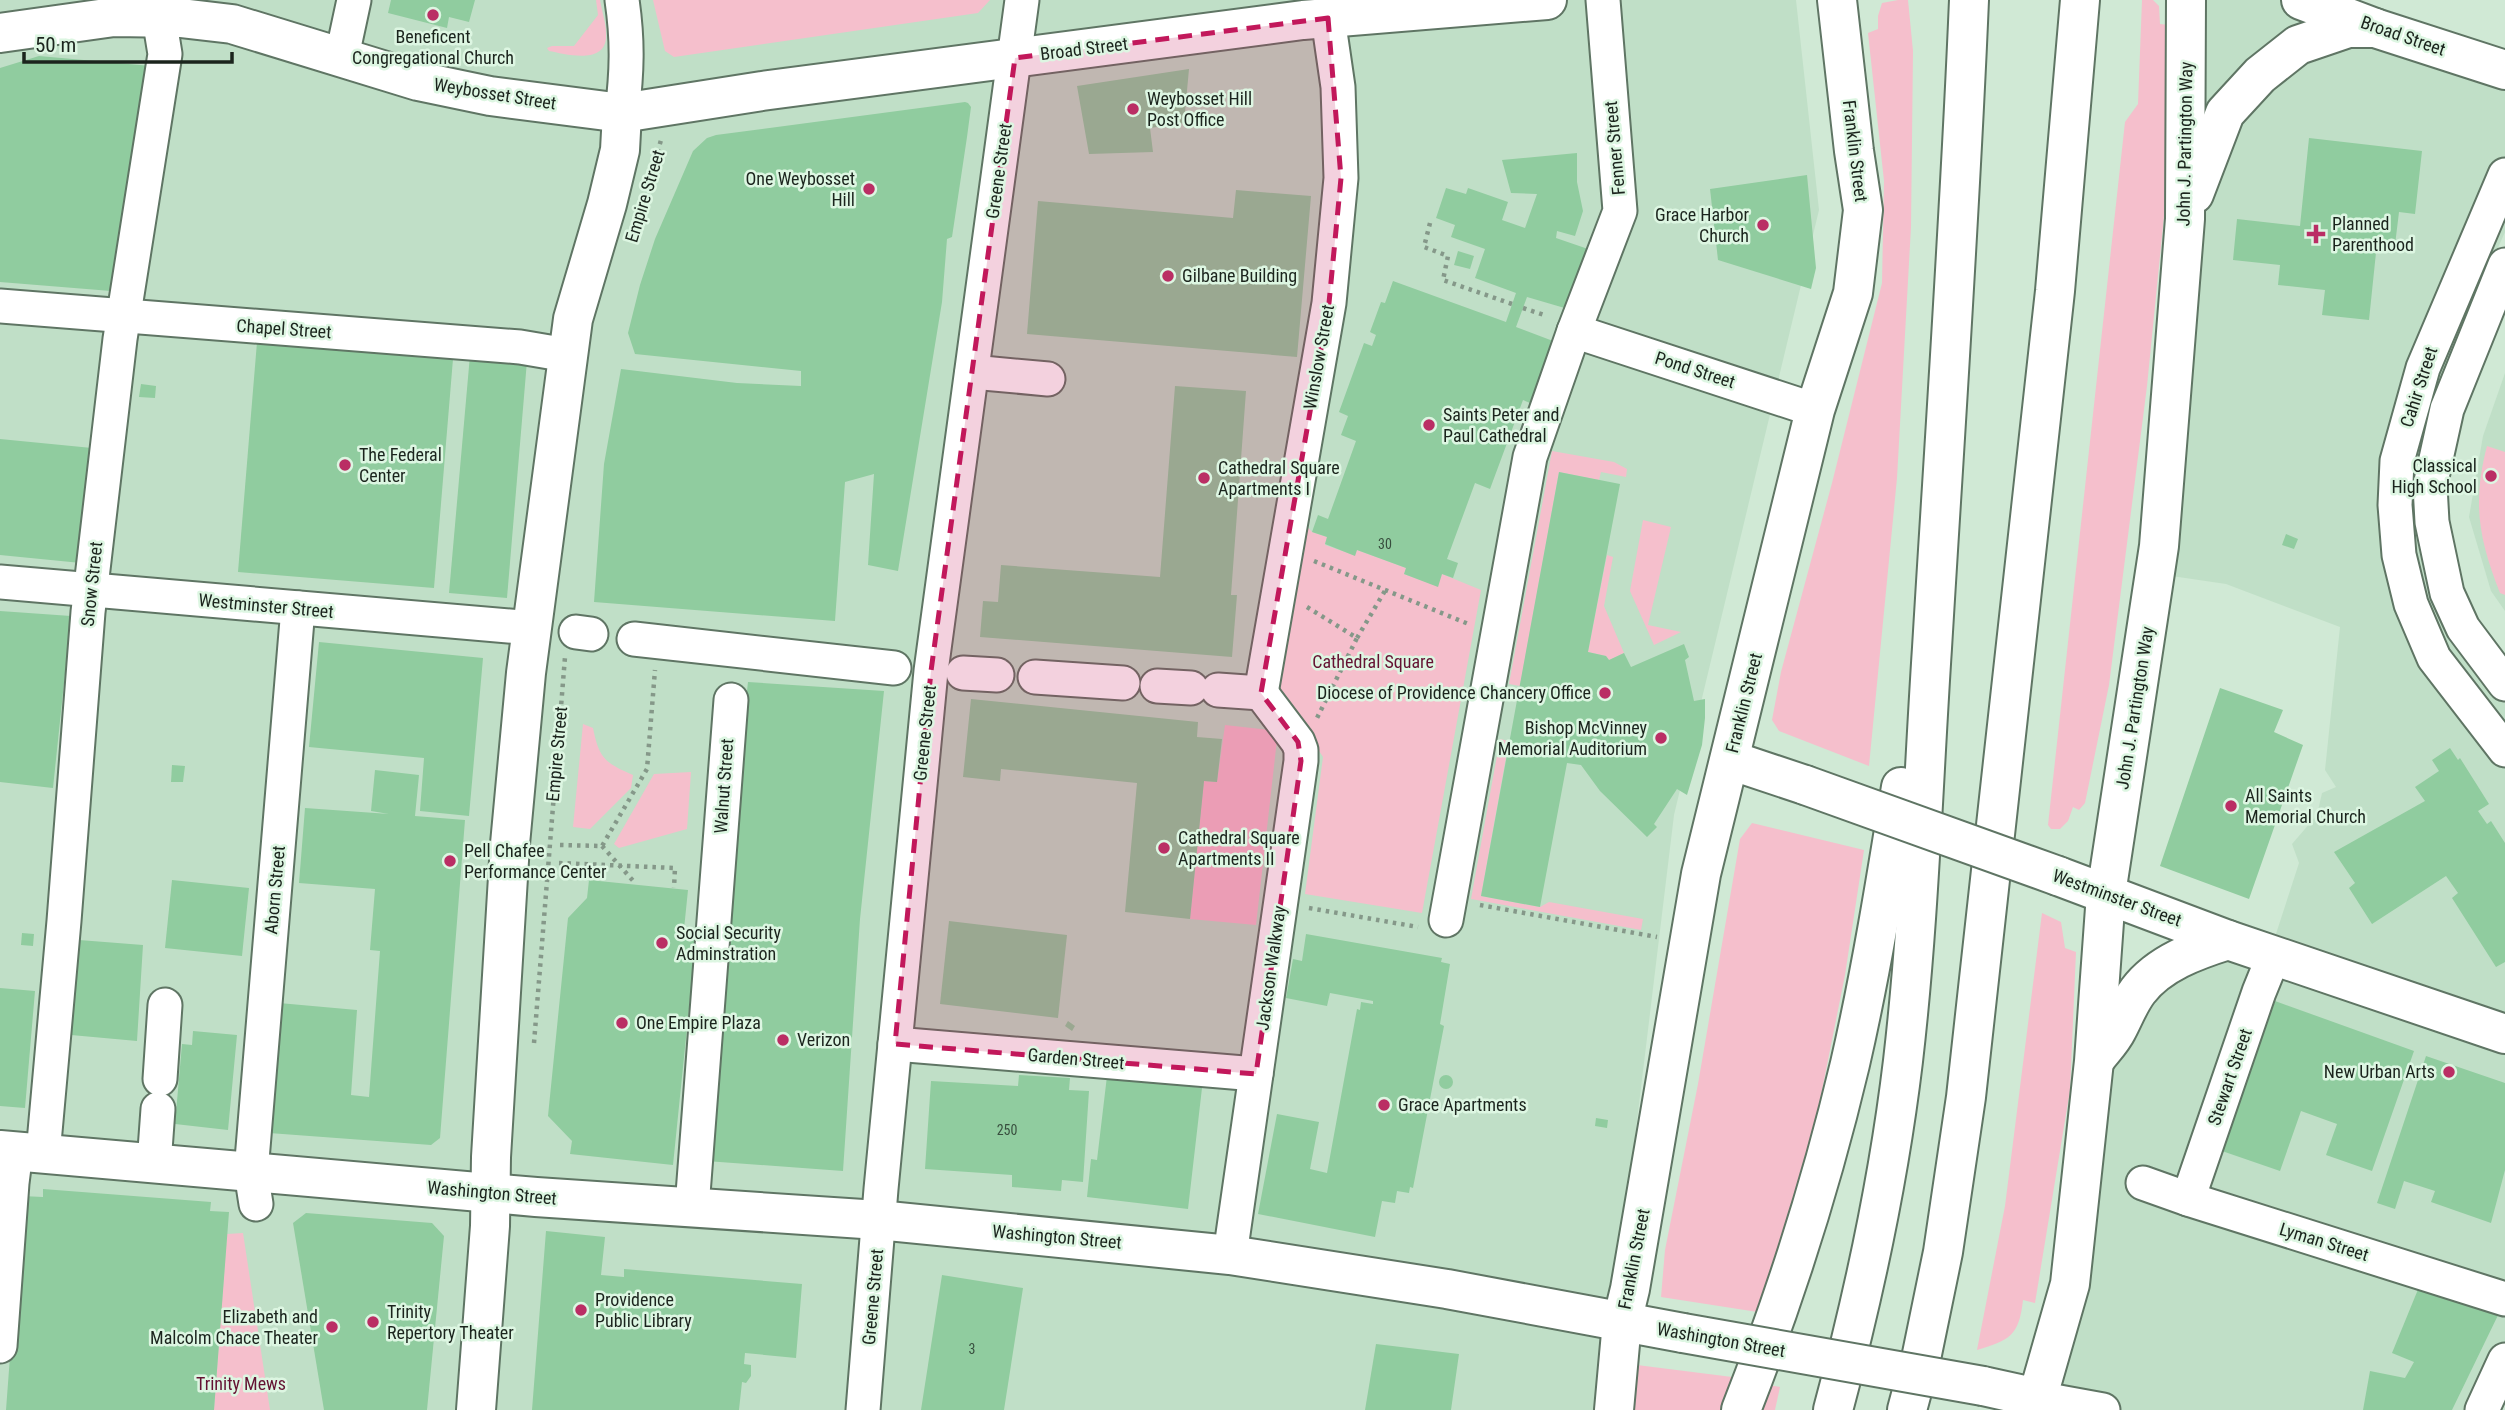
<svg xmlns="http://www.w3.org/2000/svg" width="2505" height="1410" font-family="'Roboto Condensed',sans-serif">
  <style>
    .built { fill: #c0dfc7 }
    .green { fill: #f5bfcc }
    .building { fill: #90cc9f }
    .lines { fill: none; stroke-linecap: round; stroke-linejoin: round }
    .minor-casing { stroke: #5f7564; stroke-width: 37 }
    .major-casing { stroke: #5f7564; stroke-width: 42 }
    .highway-casing { stroke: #5f7564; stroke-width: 42 }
    .path { stroke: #859889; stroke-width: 4.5; stroke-dasharray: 3.5 5; stroke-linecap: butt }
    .minor { stroke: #fff; stroke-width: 33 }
    .major { stroke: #fff; stroke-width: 38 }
    .highway { stroke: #fff; stroke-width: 38 }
    .major-bridge-casing { stroke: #5f7564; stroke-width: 42; stroke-linecap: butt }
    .major-bridge { stroke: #fff; stroke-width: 38 }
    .marked { fill: #c2185b; fill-opacity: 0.2; stroke: #c2185b; stroke-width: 5; stroke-dasharray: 14 9; stroke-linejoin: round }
    .poi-dot { fill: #ba2e64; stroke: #ddf6e2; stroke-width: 2.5 }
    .labels { text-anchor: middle; stroke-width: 5; stroke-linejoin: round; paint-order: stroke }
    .number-label { font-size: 14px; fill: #384e3e }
    .street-label { font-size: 18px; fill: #1b241d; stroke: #ddf6e2 }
    .poi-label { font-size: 18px; fill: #1b241d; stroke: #ddf6e2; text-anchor: start }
    .park-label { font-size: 18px; fill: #641232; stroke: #ddf6e2 }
  </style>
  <rect width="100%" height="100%" fill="#d0e9d5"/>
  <!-- built -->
  <g class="built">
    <polygon points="0,0 1796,0 1819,210 1674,815 1602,1410 0,1410"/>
    <polygon points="2198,0 2325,0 2505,59 2505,232 2418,428 2410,509 2422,561 2440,604 2505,700 2505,1355 2480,1410 2122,1410 2041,1394 2090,1059 2159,976 2274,940 2299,863 2292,844 2317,815 2322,793 2336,787 2325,770 2340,627 2226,584 2158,574"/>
    <polygon points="2505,373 2505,611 2491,591 2469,517 2483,436"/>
  </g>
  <!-- green -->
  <g class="green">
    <path d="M 596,0 L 600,0 C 602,12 607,26 606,38 C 604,65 565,54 549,51 L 547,48 L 552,46 L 574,46 L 598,15 Z"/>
    <polygon points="653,0 990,0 978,13 674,57 665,51"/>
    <polygon points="1898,0 1908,0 1913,51 1911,227 1897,478 1869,766 1779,731 1772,720 1781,672 1832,483 1882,283 1884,181 1868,33 1878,29 1878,16 1882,3"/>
    <polygon points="2142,0 2153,0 2159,6 2160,24 2169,25 2169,166 2147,386 2109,685 2085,803 2079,810 2073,807 2068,821 2060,829 2051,829 2048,825 2125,122 2138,104"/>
    <path d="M 2487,446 L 2505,452 L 2505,595 L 2500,593 C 2479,540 2472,503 2487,446 Z"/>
    <polygon points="1552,451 1614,462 1627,469 1626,477 1601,472 1599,480 1559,472 1520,686 1509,684"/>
    <polygon points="1643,520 1671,527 1648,625 1681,632 1654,645 1630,591"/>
    <polygon points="1304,523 1312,532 1327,537 1325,545 1354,555 1357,550 1406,568 1404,574 1437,586 1442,574 1481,590 1422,913 1305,894 1323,757 1274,682"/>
    <polygon points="1607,555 1613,557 1604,606 1624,653 1609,660 1606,656 1588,652"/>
    <path d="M 583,724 L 593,728 C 599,758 605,763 633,775 L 631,788 L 590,829 L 573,827 Z"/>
    <polygon points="1225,725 1278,731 1256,925 1190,919 1204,781 1217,782"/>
    <polygon points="1500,739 1509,741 1481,896 1540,907 1549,902 1643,919 1641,930 1471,899"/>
    <polygon points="691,772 687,829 619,848 614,844 654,774"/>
    <polygon points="1752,823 1864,850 1845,975 1819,1105 1764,1313 1661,1297 1665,1250 1698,1084 1740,839"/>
    <path d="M 2042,913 L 2061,922 L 2065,948 L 2076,952 L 2070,1090 L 2035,1303 L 2023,1300 C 2019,1336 2010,1340 1977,1350 L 2005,1206 Z"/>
    <polygon points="243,1233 270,1410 214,1410 227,1234"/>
    <polygon points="1637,1365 1740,1378 1728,1410 1632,1410"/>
    <polygon points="1759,1383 1780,1387 1775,1410 1751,1410"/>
  </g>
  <!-- building -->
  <g class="building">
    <polygon points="391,0 475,0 469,22 449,17 447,28 388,13"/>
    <polygon points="39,56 151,66 111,291 0,282 0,68"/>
    <polygon points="1189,69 1184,123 1150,128 1153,152 1089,154 1077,86"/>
    <polygon points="965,102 968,103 971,107 967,137 952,237 947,239 942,302 898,571 868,565 874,474 845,482 835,621 594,602 604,464 621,369 737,383 801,386 801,371 635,354 628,333 640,285 655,239 693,151 707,138 716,135"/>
    <polygon points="2309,138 2422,151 2415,214 2399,212 2395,245 2377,243 2369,320 2322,315 2325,290 2278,285 2280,265 2233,260 2237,219 2300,226"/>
    <polygon points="1577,153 1577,182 1583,211 1575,236 1557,231 1556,238 1588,249 1568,309 1527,297 1516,327 1553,341 1530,403 1523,400 1490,489 1475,483 1447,559 1458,563 1453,578 1442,574 1438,587 1404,574 1406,568 1357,550 1355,556 1325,544 1327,537 1312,532 1318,515 1328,519 1356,441 1341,435 1348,416 1339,412 1364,343 1372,346 1376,335 1370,332 1381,302 1385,303 1393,281 1506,322 1516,293 1475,278 1485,249 1451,237 1455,225 1436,218 1446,188 1466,194 1468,188 1508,202 1502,220 1525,228 1537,194 1511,193 1502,160"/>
    <polygon points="1807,175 1816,268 1811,289 1718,260 1710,189"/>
    <polygon points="1236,190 1311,196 1297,357 1027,334 1038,201 1233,218"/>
    <polygon points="1458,251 1474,256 1470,269 1454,265"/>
    <polygon points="257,342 453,359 434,588 238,572"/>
    <polygon points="470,355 527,361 507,598 449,593"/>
    <polygon points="141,384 156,386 155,398 139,397"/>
    <polygon points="1175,386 1246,391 1231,595 1237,595 1232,657 980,637 983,601 998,602 1001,565 1160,577"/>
    <polygon points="0,439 92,448 81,563 0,555"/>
    <polygon points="1559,472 1620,484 1588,652 1606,656 1609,660 1624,653 1631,667 1684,644 1689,657 1685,660 1694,701 1705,699 1705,718 1702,745 1687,795 1677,789 1654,824 1657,827 1647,837 1600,791 1581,765 1567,763 1540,907 1481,896"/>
    <polygon points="2286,534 2298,539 2294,549 2282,545"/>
    <polygon points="0,611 71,616 53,788 0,782"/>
    <polygon points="319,642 483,658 469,816 420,811 424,758 309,747"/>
    <polygon points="748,682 884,691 860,919 843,1171 706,1161 723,909"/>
    <polygon points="2220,688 2283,710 2274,732 2303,745 2249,899 2160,866"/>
    <polygon points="971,699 1198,722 1197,737 1222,739 1217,782 1204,781 1190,919 1125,912 1137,783 1001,769 1000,781 963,777"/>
    <polygon points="2450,748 2458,760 2460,758 2489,804 2478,811 2487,824 2491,821 2505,843 2505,962 2496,967 2452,898 2458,893 2446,876 2372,924 2349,888 2355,883 2334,852 2425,801 2415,787 2439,771 2432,760"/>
    <polygon points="172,765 185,766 183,782 171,782"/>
    <polygon points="375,770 419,775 415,816 465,820 440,1138 431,1145 269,1133 279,1003 357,1010 351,1095 369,1097 380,951 370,950 375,889 299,883 305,808 389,814 371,811"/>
    <polygon points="172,880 249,888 242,956 165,948"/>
    <polygon points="589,880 688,890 684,929 697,930 673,1165 570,1154 572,1141 548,1116 568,918 587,898"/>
    <polygon points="949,921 1067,935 1058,1018 940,1004"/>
    <polygon points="22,933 34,934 33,946 21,945"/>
    <polygon points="1306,934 1442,958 1441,962 1450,964 1440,1024 1444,1026 1413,1188 1410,1187 1409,1193 1397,1191 1395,1203 1382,1201 1375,1237 1258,1214 1277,1114 1319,1122 1310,1169 1327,1173 1357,1009 1360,1010 1361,1002 1373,1004 1373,1001 1330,993 1327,1006 1286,998 1293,959 1302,961"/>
    <polygon points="79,940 143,945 137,1041 71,1035"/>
    <polygon points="0,988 35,991 25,1108 0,1106"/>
    <polygon points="2275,1001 2414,1051 2372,1171 2326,1155 2337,1124 2301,1111 2280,1171 2222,1151"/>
    <polygon points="1068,1021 1075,1026 1072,1031 1065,1026"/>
    <polygon points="193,1031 237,1035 228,1130 175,1124 182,1044 192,1045"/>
    <polygon points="2426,1056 2505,1083 2505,1170 2491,1223 2431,1202 2435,1191 2404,1181 2395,1209 2377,1203"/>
    <circle cx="1446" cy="1082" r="7"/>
    <polygon points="1019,1075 1070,1078 1069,1090 1089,1091 1083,1182 1062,1180 1061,1191 1012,1187 1012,1175 925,1169 931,1081 1018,1086"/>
    <polygon points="1107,1076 1202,1088 1188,1209 1087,1197 1091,1159 1097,1160"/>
    <polygon points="1596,1118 1608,1120 1607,1128 1595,1126"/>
    <polygon points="43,1189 211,1202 210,1211 229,1212 214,1410 6,1410 22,1196 43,1197"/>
    <polygon points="306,1213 432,1223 444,1236 427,1410 324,1410 293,1223"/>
    <polygon points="546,1231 605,1237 601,1275 624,1277 624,1269 802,1284 796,1358 745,1353 744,1364 751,1365 751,1376 746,1383 742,1382 739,1410 532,1410"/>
    <polygon points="942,1275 1023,1288 1004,1410 921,1410"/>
    <polygon points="2419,1287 2501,1309 2452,1410 2363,1410 2370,1371 2405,1378 2414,1362 2392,1353"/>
    <polygon points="1376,1344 1459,1354 1451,1410 1365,1410"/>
  </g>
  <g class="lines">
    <defs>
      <g id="minor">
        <polyline points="342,56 354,0"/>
        <path d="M 622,113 C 627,72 628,41 622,0"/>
        <polyline points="2505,175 2423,368 2397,461 2395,505 2399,555 2411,604 2434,658 2505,750"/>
        <polyline points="2505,265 2447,409 2430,486 2432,522 2447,593 2463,628 2505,684"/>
        <polyline points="0,306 520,347 567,355"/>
        <polyline points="1574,331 1815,410"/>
        <polyline points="972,372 1048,379"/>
        <polyline points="0,582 532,628"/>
        <polyline points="576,632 591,634"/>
        <polyline points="634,639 894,668"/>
        <polyline points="963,673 997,675"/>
        <polyline points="1035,677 1123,683"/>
        <polyline points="1157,686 1191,688"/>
        <polyline points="1218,690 1261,693"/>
        <polyline points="1261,693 1329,303 1341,178 1338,87 1328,18"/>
        <polyline points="1446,920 1530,457 1574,331 1620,211 1603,0"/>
        <polyline points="895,1044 1256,1074"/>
        <polyline points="160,1079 165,1005"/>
        <polyline points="43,1154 64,921 88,612 120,339 165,54 159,17 163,0"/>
        <polyline points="154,1164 158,1109"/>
        <polyline points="2143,1183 2188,1199 2505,1299"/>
        <polyline points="2188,1199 2259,992 2274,955"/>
        <polyline points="256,1204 251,1172 298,608"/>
        <polyline points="692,1207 731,700"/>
        <polyline points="1230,1255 1301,761 1301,750 1298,742 1261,693"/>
        <polyline points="0,1346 12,1183 16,1151"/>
        <polyline points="2037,1398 2103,1410"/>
        <polyline points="863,1410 881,1189 931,671 1022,0"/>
        <polyline points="2482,1410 2505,1360"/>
      </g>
      <g id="major">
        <polyline points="2301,0 2375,28 2505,70"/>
        <polyline points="0,33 114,17 180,18 232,24 418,81 490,96 622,113 762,91 1303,20 1547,0"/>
        <polyline points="2194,194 2225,113 2260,75 2298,45 2348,28 2375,28"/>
        <polyline points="1730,760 1805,785"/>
        <polyline points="2058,876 2228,940 2505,1034"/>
        <path d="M 2097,1057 C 2104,1048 2112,1040 2117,1030 C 2124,1017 2129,1003 2138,991 C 2159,963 2196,950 2228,940"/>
        <polyline points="0,1150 536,1197 878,1220 1230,1255 1447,1289 1683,1333"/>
        <polyline points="1983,1386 2037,1398"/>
        <polyline points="476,1410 490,1226 491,1157 510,844 526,673 573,319 607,204 620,150 622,113"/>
        <polyline points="1614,1410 1622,1322 1630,1289 1701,874 1815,410 1853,293 1863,210 1854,151 1837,0"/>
        <polyline points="2034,1410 2070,1284 2094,1061 2106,894 2159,546 2185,219 2186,0"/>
      </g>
      <g id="highway">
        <path d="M 1741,1410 C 1785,1298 1822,1182 1850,1064 C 1871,973 1886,880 1901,787"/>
        <path d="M 1833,1410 C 1864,1295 1889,1178 1903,1061 C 1919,924 1923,785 1932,648 C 1945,432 1960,216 1969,0"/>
        <polyline points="1907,1410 1922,1354 1943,1252 1966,1097 2055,291 2080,0"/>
      </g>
    </defs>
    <!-- minor casing -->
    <use href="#minor" class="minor-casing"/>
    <!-- major casing -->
    <use href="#major" class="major-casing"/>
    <!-- highway casing -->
    <use href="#highway" class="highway-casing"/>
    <!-- path -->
    <g class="path">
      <polyline points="648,185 661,140"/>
      <polyline points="1430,223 1424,247 1448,256 1443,280 1512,304"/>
      <polyline points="1523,308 1547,316"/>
      <polyline points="1314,561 1471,625"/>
      <polyline points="1307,607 1357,638 1317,718"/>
      <polyline points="1357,638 1386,589"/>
      <polyline points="560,845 602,846 647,769 655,670"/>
      <polyline points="602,846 636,884"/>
      <polyline points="559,863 675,868 674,888"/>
      <polyline points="1480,905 1657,937"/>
      <polyline points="1309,908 1418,927"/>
      <polyline points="534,1043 565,657"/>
    </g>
    <!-- minor -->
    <use href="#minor" class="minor"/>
    <!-- major -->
    <use href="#major" class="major"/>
    <!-- highway -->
    <use href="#highway" class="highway"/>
    <defs>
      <g id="major-bridge">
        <polyline points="1805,785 2058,876"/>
        <polyline points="1683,1333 1983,1386"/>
      </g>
    </defs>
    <!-- major-bridge casing -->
    <use href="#major-bridge" class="major-bridge-casing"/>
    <!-- major-bridge -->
    <use href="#major-bridge" class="major-bridge"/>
  </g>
  <!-- marked area -->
  <path class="marked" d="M 1328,18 L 1341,178 L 1329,303 L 1261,693 L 1298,742 L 1301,761 L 1256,1074 L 895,1044 L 931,671 L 1015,58 Z"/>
  <!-- markers -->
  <g class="poi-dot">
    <circle cx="433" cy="15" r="7"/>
    <circle cx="1133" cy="109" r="7"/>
    <circle cx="869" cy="189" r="7"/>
    <circle cx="1763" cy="225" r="7"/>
    <path d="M2312.5 223.5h7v7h7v7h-7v7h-7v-7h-7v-7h7z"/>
    <circle cx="1168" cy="276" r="7"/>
    <circle cx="1429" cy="425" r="7"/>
    <circle cx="345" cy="465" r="7"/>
    <circle cx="2491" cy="476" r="7"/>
    <circle cx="1204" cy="478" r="7"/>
    <circle cx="1605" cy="693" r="7"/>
    <circle cx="1661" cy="738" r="7"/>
    <circle cx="2231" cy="806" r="7"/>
    <circle cx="1164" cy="848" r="7"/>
    <circle cx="450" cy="861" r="7"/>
    <circle cx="662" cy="943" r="7"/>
    <circle cx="622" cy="1023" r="7"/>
    <circle cx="783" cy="1040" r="7"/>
    <circle cx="2449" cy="1072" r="7"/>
    <circle cx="1384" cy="1105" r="7"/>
    <circle cx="581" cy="1310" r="7"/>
    <circle cx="373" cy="1322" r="7"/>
    <circle cx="332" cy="1327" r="7"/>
  </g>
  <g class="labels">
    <!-- number labels -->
    <g class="number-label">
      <text x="1385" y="549">30</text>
      <text x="1007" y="1135">250</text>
      <text x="972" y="1354">3</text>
    </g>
    <!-- street labels -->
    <g class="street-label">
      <text transform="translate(2403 36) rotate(19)" y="6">Broad Street</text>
      <text transform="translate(1084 49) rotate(-7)" y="6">Broad Street</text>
      <text transform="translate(495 94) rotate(9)" y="6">Weybosset Street</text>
      <text transform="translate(2185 144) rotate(-89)" y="6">John J. Partington Way</text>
      <text transform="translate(1615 148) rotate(-95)" y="6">Fenner Street</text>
      <text transform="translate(1855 151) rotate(83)" y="6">Franklin Street</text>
      <text transform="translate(999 171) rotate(-82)" y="6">Greene Street</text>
      <text transform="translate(645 196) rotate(-73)" y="6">Empire Street</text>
      <text transform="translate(284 329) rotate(4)" y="6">Chapel Street</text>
      <text transform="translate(1319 357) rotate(-80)" y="6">Winslow Street</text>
      <text transform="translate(1695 370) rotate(18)" y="6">Pond Street</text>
      <text transform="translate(2419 387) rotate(-72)" y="6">Cahir Street</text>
      <text transform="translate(92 584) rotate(-84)" y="6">Snow Street</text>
      <text transform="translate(266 606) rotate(5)" y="6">Westminster Street</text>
      <text transform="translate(1744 703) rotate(-76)" y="6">Franklin Street</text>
      <text transform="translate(2135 708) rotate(-81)" y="6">John J. Partington Way</text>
      <text transform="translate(925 733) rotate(-84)" y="6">Greene Street</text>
      <text transform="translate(557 754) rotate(-85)" y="6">Empire Street</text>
      <text transform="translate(724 786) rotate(-86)" y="6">Walnut Street</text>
      <text transform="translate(275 890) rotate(-85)" y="6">Aborn Street</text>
      <text transform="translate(2117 898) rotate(20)" y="6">Westminster Street</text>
      <text transform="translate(1271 968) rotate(-82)" y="6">Jackson Walkway</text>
      <text transform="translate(1076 1059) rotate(5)" y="6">Garden Street</text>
      <text transform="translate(2230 1077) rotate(-71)" y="6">Stewart Street</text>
      <text transform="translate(492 1193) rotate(5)" y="6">Washington Street</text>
      <text transform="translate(1057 1237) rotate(5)" y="6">Washington Street</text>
      <text transform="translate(2324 1242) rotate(17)" y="6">Lyman Street</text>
      <text transform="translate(1634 1259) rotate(-79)" y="6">Franklin Street</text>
      <text transform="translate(873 1297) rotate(-85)" y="6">Greene Street</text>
      <text transform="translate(1721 1340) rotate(10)" y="6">Washington Street</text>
    </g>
    <!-- poi labels -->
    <g class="poi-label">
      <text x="433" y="43" text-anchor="middle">Beneficent<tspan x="433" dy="21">Congregational Church</tspan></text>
      <text x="1147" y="105">Weybosset Hill<tspan x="1147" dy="21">Post Office</tspan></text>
      <text x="855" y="185" text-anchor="end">One Weybosset<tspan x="855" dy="21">Hill</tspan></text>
      <text x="1749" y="221" text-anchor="end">Grace Harbor<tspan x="1749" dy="21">Church</tspan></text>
      <text x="2332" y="230">Planned<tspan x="2332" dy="21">Parenthood</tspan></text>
      <text x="1182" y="282">Gilbane Building</text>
      <text x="1443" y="421">Saints Peter and<tspan x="1443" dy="21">Paul Cathedral</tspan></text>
      <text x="359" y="461">The Federal<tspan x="359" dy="21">Center</tspan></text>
      <text x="2477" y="472" text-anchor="end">Classical<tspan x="2477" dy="21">High School</tspan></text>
      <text x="1218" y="474">Cathedral Square<tspan x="1218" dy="21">Apartments I</tspan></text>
      <text x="1591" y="699" text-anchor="end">Diocese of Providence Chancery Office</text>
      <text x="1647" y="734" text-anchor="end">Bishop McVinney<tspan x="1647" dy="21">Memorial Auditorium</tspan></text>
      <text x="2245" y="802">All Saints<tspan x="2245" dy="21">Memorial Church</tspan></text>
      <text x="1178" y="844">Cathedral Square<tspan x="1178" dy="21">Apartments II</tspan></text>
      <text x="464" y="857">Pell Chafee<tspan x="464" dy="21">Performance Center</tspan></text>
      <text x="676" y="939">Social Security<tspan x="676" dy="21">Adminstration</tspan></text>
      <text x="636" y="1029">One Empire Plaza</text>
      <text x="797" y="1046">Verizon</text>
      <text x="2435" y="1078" text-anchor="end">New Urban Arts</text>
      <text x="1398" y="1111">Grace Apartments</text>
      <text x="595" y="1306">Providence<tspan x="595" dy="21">Public Library</tspan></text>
      <text x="387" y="1318">Trinity<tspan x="387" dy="21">Repertory Theater</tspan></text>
      <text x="318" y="1323" text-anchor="end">Elizabeth and<tspan x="318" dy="21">Malcolm Chace Theater</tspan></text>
    </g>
    <!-- park labels -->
    <g class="park-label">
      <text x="1373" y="668">Cathedral Square</text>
      <text x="241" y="1390">Trinity Mews</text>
    </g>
  </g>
  <!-- scale -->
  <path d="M24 52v10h208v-10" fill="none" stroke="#1b241d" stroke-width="3.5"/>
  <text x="35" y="52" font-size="21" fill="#1b241d" stroke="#ddf6e2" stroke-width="5" paint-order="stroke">50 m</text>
</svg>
